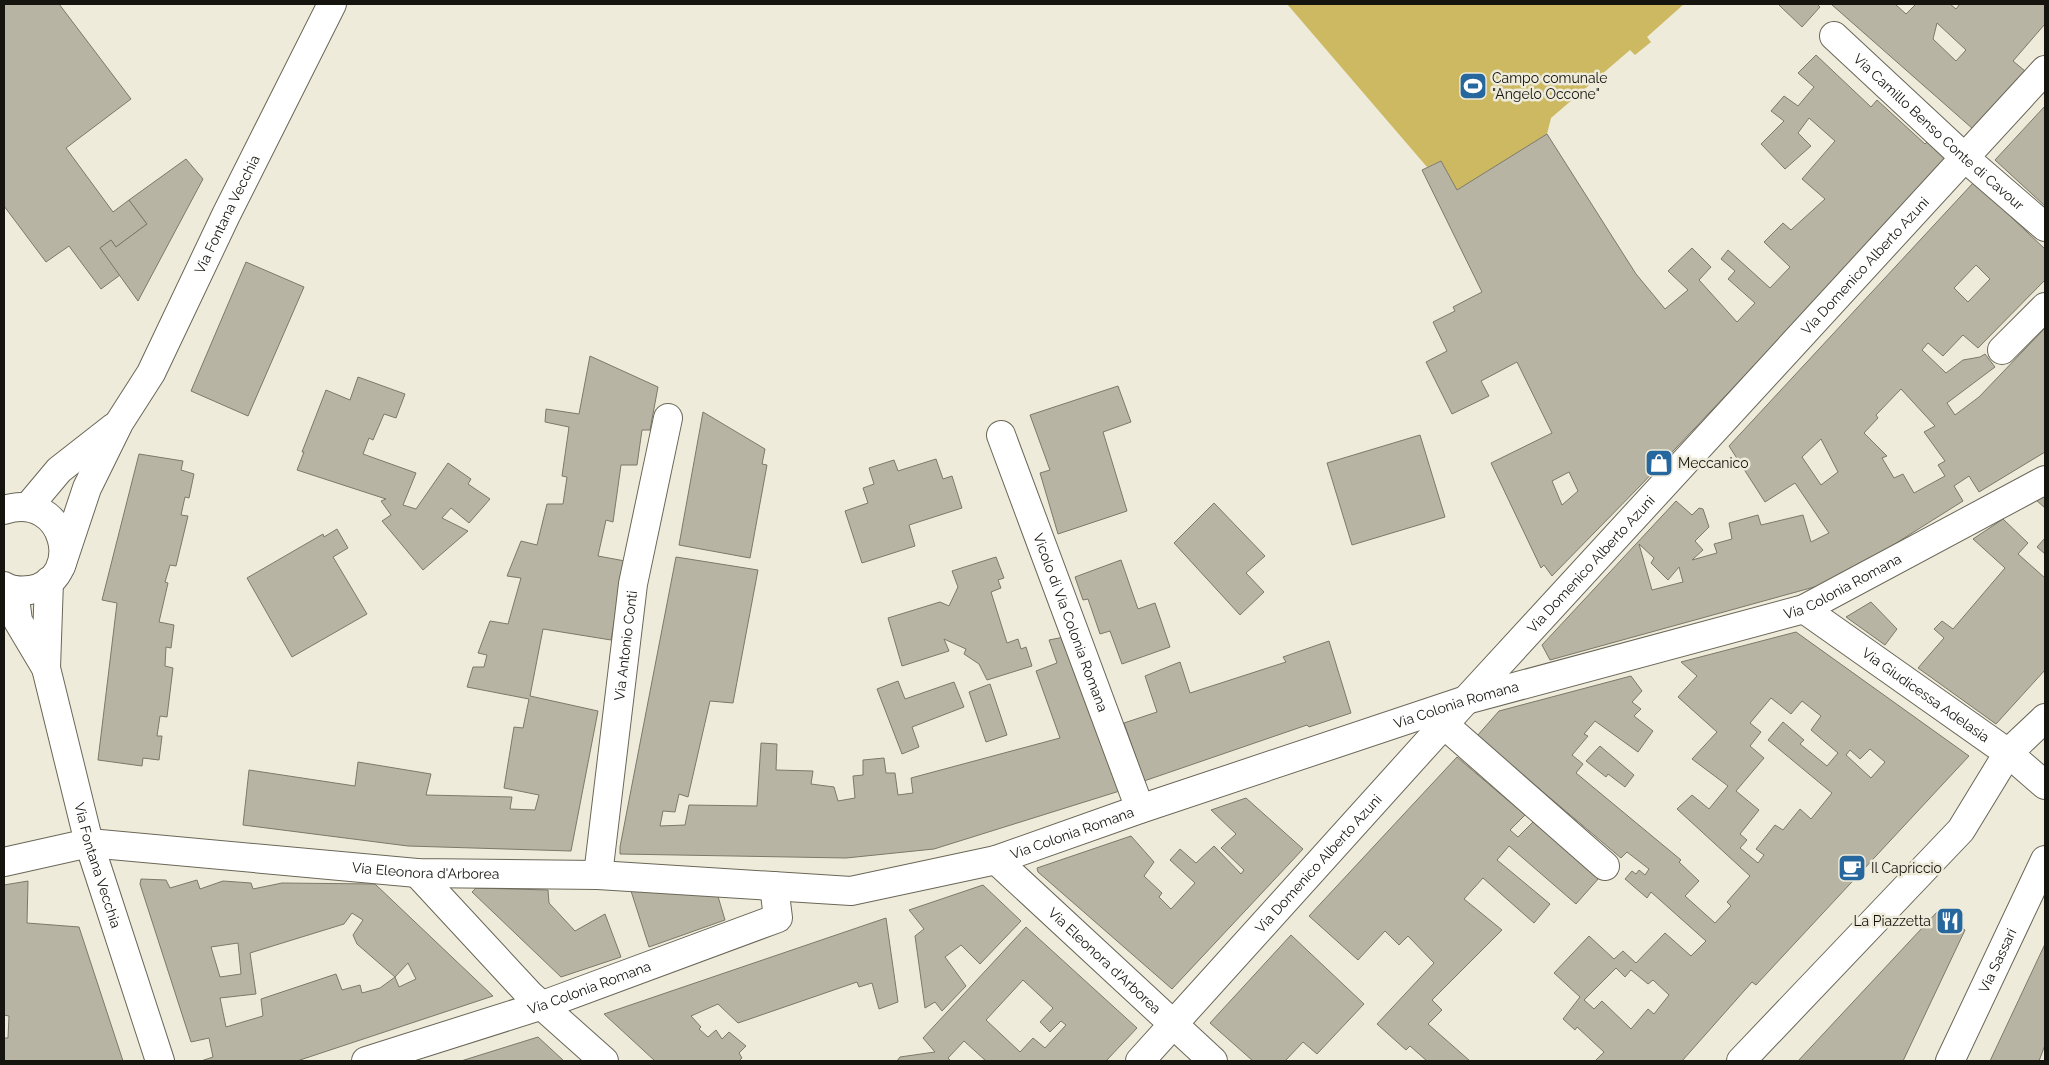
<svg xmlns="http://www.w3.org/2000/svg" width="2049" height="1065" font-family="Raleway,sans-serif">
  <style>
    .green { fill: #cdb962 }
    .building { fill: #b7b4a4; stroke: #7c796a; fill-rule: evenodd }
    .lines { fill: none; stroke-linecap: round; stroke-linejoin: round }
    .minor-casing { stroke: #6a6758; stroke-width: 30 }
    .minor { stroke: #fff; stroke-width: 28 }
    .labels { text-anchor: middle; stroke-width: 5; stroke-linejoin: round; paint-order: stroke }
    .poi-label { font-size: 14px; fill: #15140e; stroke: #eeebda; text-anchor: start }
    .street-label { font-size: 14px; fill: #15140e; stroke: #eeebda }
  </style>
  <rect width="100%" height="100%" fill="#eeebda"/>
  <!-- green -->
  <polygon class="green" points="1287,4 1684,4 1647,37 1651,42 1635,55 1630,50 1551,118 1547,134 1457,190 1441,161 1427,167"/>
  <!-- building -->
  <g class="building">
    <polygon points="4,4 59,4 131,99 66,148 113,212 129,200 147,224 116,247 111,240 100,248 120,275 101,289 69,246 46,262 4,206"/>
    <polygon points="1780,4 1817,4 1820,7 1802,27 1779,5"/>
    <path d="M 1831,4 L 1895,4 L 1906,14 L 1916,4 L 1950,4 L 1956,9 L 1960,4 L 2045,4 L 2045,24 L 2013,61 L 2025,71 L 1973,129 ZM 1937,23 L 1966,50 L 1956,61 L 1933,39 Z"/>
    <path d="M 1816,55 L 1871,107 L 1877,100 L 1925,144 L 1928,141 L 1946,158 L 1869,240 L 1871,242 L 1640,486 L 1552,576 L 1544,565 L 1541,568 L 1491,463 L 1552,433 L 1517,362 L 1481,381 L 1489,396 L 1452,414 L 1426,362 L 1447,351 L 1433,322 L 1455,311 L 1453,307 L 1482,292 L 1422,170 L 1441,161 L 1457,190 L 1547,134 L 1636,274 L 1665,309 L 1688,290 L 1668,271 L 1692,248 L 1711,267 L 1699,280 L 1737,322 L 1755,303 L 1728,279 L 1735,271 L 1721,259 L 1728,250 L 1770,288 L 1790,267 L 1764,242 L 1783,223 L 1791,230 L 1825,199 L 1802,179 L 1835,141 L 1809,118 L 1798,133 L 1811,146 L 1785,169 L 1761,144 L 1784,121 L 1771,111 L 1784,96 L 1798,106 L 1814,87 L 1798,73 ZM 1569,472 L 1578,491 L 1562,505 L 1552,481 Z"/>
    <polygon points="2045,106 2045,206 1995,160"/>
    <polygon points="186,159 203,179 138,301 100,248 111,240 116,247 147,224 129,200"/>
    <path d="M 1974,182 L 2045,249 L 2045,280 L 1978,348 L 1963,335 L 1943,356 L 1928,343 L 1922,350 L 1946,373 L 1963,360 L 1980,357 L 1985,354 L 1995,367 L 1947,403 L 1955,415 L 1979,397 L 2045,328 L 2045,452 L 1979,492 L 1969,476 L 1954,486 L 1963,501 L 1836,581 L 1550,660 L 1542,645 L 1676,501 L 1692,515 L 1699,508 L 1703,509 L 1709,527 L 1695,541 L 1703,550 L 1692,560 L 1717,553 L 1714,544 L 1732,539 L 1729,523 L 1758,515 L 1761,525 L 1803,515 L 1811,542 L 1829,533 L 1795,483 L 1765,502 L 1729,446 ZM 1976,265 L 1990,279 L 1968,302 L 1954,288 ZM 1901,389 L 1935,426 L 1924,432 L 1945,461 L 1938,465 L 1945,476 L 1914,493 L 1903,474 L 1894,478 L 1882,458 L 1887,456 L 1864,433 L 1878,418 L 1876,415 ZM 1821,439 L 1838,472 L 1821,485 L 1802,457 ZM 1639,544 L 1654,558 L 1651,563 L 1668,580 L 1679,567 L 1683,582 L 1652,590 Z"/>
    <polygon points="246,262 304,287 248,416 191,391"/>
    <polygon points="590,356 658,387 650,430 642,430 637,465 621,465 613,522 606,520 598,556 625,561 611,640 543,629 530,696 598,711 571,851 408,846 243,825 249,770 355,786 358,762 431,774 426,795 512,797 510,809 535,810 539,795 504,788 514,727 523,728 529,699 467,687 473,667 484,667 487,655 478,653 490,621 508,624 521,578 507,576 521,541 537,545 547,504 563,504 567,477 562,476 569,427 545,422 546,409 579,414"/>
    <polygon points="358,377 405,394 396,418 384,414 373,440 369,438 363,454 416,473 403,505 416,509 448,463 471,479 468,484 490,499 469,523 451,508 442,518 468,531 423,570 382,521 391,515 381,501 386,499 297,470 304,452 302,452 326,390 350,400"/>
    <polygon points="1118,386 1131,422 1103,432 1127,511 1058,534 1040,473 1050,470 1030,415"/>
    <polygon points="703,412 765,449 762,464 767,465 750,558 679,545"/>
    <polygon points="1420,435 1445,517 1352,545 1327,463"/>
    <polygon points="139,454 183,461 181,470 194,474 189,498 185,497 181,515 188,516 176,566 170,565 165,582 168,583 159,622 174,625 171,648 166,647 165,666 173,668 167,717 160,716 157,736 162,736 159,760 143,758 142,766 98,760 117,603 102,600"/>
    <polygon points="936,459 943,479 952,476 962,508 909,525 915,546 862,563 845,511 868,503 863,488 874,484 869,468 894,460 898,471"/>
    <polygon points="2045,494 2045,508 2036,500"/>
    <polygon points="1214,503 1265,556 1246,573 1264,592 1240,615 1174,543"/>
    <polygon points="2003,519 2028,543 2018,554 2045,578 2045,670 1996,724 1918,668 1944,638 1934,629 1942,621 1953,629 2005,568 1973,539"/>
    <polygon points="337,529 348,548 333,557 367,614 292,657 247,578 323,534 324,537"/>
    <polygon points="2045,538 2045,554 2037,547"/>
    <polygon points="676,557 758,570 733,703 710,701 688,797 679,794 675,812 663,811 660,826 685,825 689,805 757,806 761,743 777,744 776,770 813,771 811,784 834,787 838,801 855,798 853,776 863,775 863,760 884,758 886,773 895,773 898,795 913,793 911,778 1060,738 1036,671 1057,663 1049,640 1074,635 1126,789 934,849 846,858 620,854 620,847"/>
    <polygon points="996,557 1004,578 998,580 1001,588 991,592 1007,643 1018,639 1021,649 1026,647 1032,666 987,680 979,664 964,654 966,649 944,639 949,651 902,666 888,618 940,602 949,606 958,587 952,571"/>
    <polygon points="1121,560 1138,609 1155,603 1170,647 1122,664 1110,631 1100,634 1088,599 1083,600 1075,577"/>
    <polygon points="1871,602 1897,629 1885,645 1846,617"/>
    <path d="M 1796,632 L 1969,756 L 1756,985 L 1752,982 L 1682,1061 L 1595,1061 L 1604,1052 L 1577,1027 L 1575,1030 L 1563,1019 L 1580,997 L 1554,973 L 1589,936 L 1614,959 L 1623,951 L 1636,963 L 1665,933 L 1691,956 L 1706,941 L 1651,892 L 1647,898 L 1625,879 L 1632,871 L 1636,874 L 1639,870 L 1645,875 L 1649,869 L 1627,852 L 1621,858 L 1477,736 L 1499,711 L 1631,676 L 1642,691 L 1632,702 L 1641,709 L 1634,716 L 1653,731 L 1638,752 L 1595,721 L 1584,734 L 1588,736 L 1572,755 L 1583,764 L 1576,773 L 1681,860 L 1679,862 L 1699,881 L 1685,896 L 1715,923 L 1731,906 L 1727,902 L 1750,876 L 1677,809 L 1692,795 L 1709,809 L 1728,786 L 1692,759 L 1717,732 L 1678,697 L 1697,676 L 1681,662 ZM 1771,698 L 1791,714 L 1802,701 L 1821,716 L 1811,730 L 1838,753 L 1827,766 L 1800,744 L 1804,740 L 1783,722 L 1768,740 L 1832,793 L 1811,819 L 1800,809 L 1783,830 L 1775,825 L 1756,849 L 1764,855 L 1758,863 L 1740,848 L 1747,840 L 1740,834 L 1759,810 L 1736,791 L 1764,758 L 1750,746 L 1761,732 L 1750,723 ZM 1870,749 L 1885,762 L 1871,778 L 1846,755 L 1850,750 L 1860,759 ZM 1616,968 L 1625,977 L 1631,970 L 1648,984 L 1653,980 L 1669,995 L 1654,1014 L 1648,1009 L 1631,1029 L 1602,1001 L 1594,1009 L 1584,1000 Z"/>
    <polygon points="1329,641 1351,713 1309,727 1307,725 1144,781 1124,723 1157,712 1145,676 1180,662 1190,693 1286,662 1283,657"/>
    <polygon points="898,681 905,699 954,682 964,707 912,727 919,747 902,754 877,689"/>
    <polygon points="990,684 1007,735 986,742 969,692"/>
    <polygon points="1600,746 1634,775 1625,787 1608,774 1606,777 1586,761"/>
    <polygon points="1457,757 1525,815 1510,830 1518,837 1533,822 1599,878 1576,904 1509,846 1497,860 1550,904 1534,923 1483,878 1464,899 1502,930 1432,1000 1442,1010 1428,1024 1470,1061 1427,1061 1410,1046 1406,1050 1377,1024 1434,963 1408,936 1399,945 1385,931 1358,960 1309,916"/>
    <polygon points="1246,798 1303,849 1172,989 1038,872 1037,868 1131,836 1154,862 1144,876 1162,893 1159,897 1171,909 1195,883 1170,860 1180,849 1196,863 1214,846 1241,874 1244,870 1221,848 1236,834 1211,810"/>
    <path d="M 141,879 L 166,880 L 170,888 L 197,880 L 200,889 L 223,881 L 251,883 L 253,889 L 282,883 L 375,884 L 493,996 L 297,1061 L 201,1061 L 213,1057 L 209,1038 L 191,1042 L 140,884 ZM 352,913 L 363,920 L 353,935 L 357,944 L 395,977 L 380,988 L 362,993 L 360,985 L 342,990 L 336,974 L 261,999 L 263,1016 L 226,1027 L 220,998 L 256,994 L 250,953 L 344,924 ZM 238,943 L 241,974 L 220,977 L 211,947 ZM 408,963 L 416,979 L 399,987 L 395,977 Z"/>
    <polygon points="28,881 27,923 79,927 123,1061 4,1061 4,1038 8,1038 9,1016 4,1015 4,885"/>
    <polygon points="983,885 1021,921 980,964 961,945 945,957 966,986 942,1011 935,1002 925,1008 915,936 924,929 909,910"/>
    <polygon points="476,888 548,890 549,903 575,931 605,914 621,957 561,977 472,892"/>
    <polygon points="631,891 717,893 725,920 649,947"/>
    <polygon points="1937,912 1965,930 1903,1061 1798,1061"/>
    <polygon points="886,918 898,1002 879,1009 872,983 859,987 857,982 738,1023 718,1004 691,1016 701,1027 699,1029 708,1037 716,1030 722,1039 729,1032 746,1046 739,1053 742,1058 739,1061 655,1061 604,1014"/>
    <path d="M 1026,927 L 1137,1028 L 1106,1061 L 986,1061 L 964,1041 L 948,1058 L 951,1061 L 897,1061 L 900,1057 L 935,1052 L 923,1038 ZM 1023,980 L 1053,1008 L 1040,1022 L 1050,1032 L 1061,1021 L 1066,1025 L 1045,1048 L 1033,1038 L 1020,1052 L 986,1020 Z"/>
    <polygon points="1291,935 1364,1004 1317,1054 1303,1042 1285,1061 1253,1061 1210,1023"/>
    <polygon points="2045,944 2045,1045 2039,1061 1990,1061"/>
    <polygon points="538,1037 564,1061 461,1061"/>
  </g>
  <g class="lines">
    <defs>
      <g id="minor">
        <path id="s1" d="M 1834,36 L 1964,157 L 2045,227"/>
        <polyline points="2002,350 2045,307"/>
        <path id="s2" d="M 1001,435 L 1140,809"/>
        <polyline points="28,507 59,470 114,427"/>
        <path d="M 4,510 C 66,490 87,580 30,590 C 21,591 12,591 4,586"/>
        <path id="s3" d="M 61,566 L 87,488 L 119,423 L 151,373 L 226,215 L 332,4"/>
        <path id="s4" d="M 49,581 L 46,668 L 89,843 L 160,1061"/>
        <polyline points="14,590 18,621 46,668"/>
        <path id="s5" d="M 1804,609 L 2008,753 L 2045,785"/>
        <polyline points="1431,713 1605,866"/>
        <path id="s6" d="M 996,860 L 1213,1061"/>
        <path id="s7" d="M 4,862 L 89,843 L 417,873 L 598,875 L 851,891 L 996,860 L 1140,809 L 1466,700 L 1804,609 L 2045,480"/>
        <polyline points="417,873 530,995 604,1061"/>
        <path id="s8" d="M 598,875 L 633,584 L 668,418"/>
        <path id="s9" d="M 366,1061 L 543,1005 L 778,918 L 774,886"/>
        <path id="s10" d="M 1140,1061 L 1466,700 L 2045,70"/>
        <polyline points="1741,1061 1961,830 2008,753 2045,718"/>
        <path id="s11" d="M 1950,1061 L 2045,860"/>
      </g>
    </defs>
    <!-- minor casing -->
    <use href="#minor" class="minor-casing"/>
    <!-- minor -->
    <use href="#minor" class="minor"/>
  </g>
  <!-- icons -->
  <defs>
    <symbol id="stadium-square" viewBox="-11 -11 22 22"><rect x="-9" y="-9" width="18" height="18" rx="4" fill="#26679d" stroke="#eeebda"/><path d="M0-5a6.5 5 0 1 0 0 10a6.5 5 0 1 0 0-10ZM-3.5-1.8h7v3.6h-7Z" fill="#fff"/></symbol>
    <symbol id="shop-square" viewBox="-11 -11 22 22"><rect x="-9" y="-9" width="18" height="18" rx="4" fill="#26679d" stroke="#eeebda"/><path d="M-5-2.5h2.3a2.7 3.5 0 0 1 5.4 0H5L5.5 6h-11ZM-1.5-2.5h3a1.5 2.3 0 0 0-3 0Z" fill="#fff"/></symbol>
    <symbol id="cafe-square" viewBox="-11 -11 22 22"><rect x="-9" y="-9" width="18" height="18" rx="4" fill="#26679d" stroke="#eeebda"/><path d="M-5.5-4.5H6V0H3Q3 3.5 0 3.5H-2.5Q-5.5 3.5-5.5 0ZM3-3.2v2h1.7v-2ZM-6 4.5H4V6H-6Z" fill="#fff"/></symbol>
    <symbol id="restaurant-square" viewBox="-11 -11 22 22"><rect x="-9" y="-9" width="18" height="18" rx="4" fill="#26679d" stroke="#eeebda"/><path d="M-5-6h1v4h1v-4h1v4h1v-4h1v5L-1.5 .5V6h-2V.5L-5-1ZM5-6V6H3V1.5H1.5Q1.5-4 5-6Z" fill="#fff"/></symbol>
  </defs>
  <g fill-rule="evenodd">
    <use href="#stadium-square" x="1457" y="70" width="32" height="32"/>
    <use href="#shop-square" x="1643" y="447" width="32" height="32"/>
    <use href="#cafe-square" x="1836" y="852" width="32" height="32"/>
    <use href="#restaurant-square" x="1934" y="905" width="32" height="32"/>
  </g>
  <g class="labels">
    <!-- poi labels -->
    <g class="poi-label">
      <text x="1492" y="83">Campo comunale<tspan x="1492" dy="16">"Angelo Occone"</tspan></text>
      <text x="1678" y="468">Meccanico</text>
      <text x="1871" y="873">Il Capriccio</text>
      <text x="1931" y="926" text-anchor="end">La Piazzetta</text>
    </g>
    <!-- street labels -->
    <g class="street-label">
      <text dy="5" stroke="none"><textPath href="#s1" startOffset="142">Via Camillo Benso Conte di Cavour</textPath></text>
      <text dy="5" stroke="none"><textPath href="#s3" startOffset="390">Via Fontana Vecchia</textPath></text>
      <text dy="5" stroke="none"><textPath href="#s10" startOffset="1076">Via Domenico Alberto Azuni</textPath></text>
      <text dy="5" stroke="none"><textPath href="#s10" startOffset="671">Via Domenico Alberto Azuni</textPath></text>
      <text dy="5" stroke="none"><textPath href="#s7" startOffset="1890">Via Colonia Romana</textPath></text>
      <text dy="5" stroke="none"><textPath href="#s2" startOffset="200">Vicolo di Via Colonia Romana</textPath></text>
      <text dy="5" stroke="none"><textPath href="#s8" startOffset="231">Via Antonio Conti</textPath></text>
      <text dy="5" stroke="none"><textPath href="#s5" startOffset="149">Via Giudicessa Adelasia</textPath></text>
      <text dy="5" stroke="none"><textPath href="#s7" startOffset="1485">Via Colonia Romana</textPath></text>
      <text dy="5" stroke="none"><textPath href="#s7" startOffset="1080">Via Colonia Romana</textPath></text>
      <text dy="5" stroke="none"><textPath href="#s10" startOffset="266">Via Domenico Alberto Azuni</textPath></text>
      <text dy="5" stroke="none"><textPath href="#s4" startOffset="291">Via Fontana Vecchia</textPath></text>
      <text dy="5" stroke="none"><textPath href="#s7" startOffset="425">Via Eleonora d'Arborea</textPath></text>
      <text dy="5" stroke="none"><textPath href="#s6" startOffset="148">Via Eleonora d'Arborea</textPath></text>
      <text dy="5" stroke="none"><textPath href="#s11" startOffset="111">Via Sassari</textPath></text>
      <text dy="5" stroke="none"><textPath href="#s9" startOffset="235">Via Colonia Romana</textPath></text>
    </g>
  </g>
  <!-- border -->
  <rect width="2049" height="1065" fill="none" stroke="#15140e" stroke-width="10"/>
</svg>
